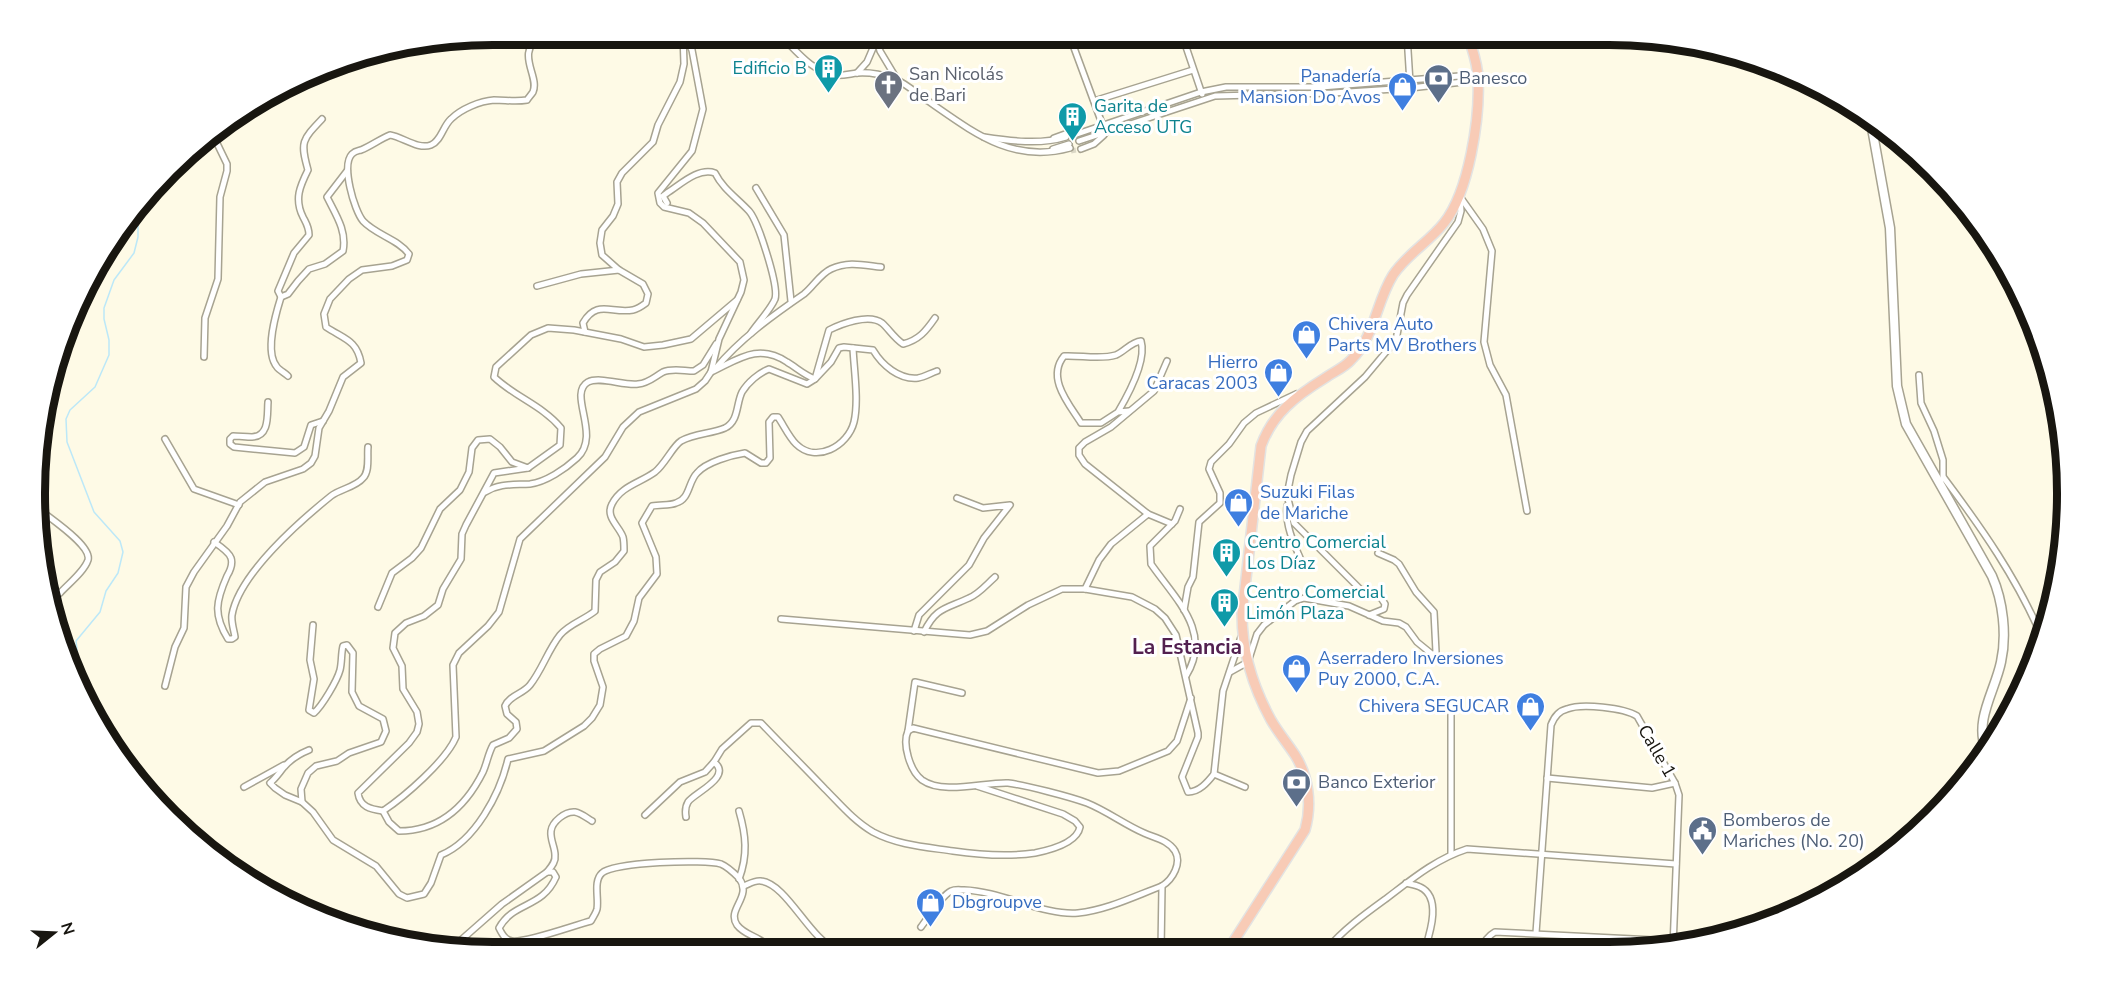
<svg xmlns="http://www.w3.org/2000/svg" width="2102" height="987" font-family="'Nunito Sans',sans-serif">
  <style>
    .lines { fill: none; stroke-linecap: round; stroke-linejoin: round }
    .stream { stroke: #bce8f8; stroke-width: 1.5 }
    .street-tunnel { stroke: #dcd8c6; stroke-width: 5; stroke-dasharray: 5 2.5; stroke-linecap: butt }
    .street-casing { stroke: #a7a391; stroke-width: 8 }
    .secondary-casing { stroke: #a7a391; stroke-width: 11 }
    .primary-casing { stroke: #e3e3e2; stroke-width: 12 }
    .street { stroke: #fff; stroke-width: 5 }
    .secondary { stroke: #fff; stroke-width: 8 }
    .primary { stroke: #f8cbb6; stroke-width: 9 }
    .labels { text-anchor: middle; stroke-width: 6; stroke-linejoin: round; paint-order: stroke }
    .culture-label { font-size: 18px; fill: #0d838f; stroke: #fff; text-anchor: start }
    .worship-label { font-size: 18px; fill: #5b616d; stroke: #fff; text-anchor: start }
    .shop-label { font-size: 18px; fill: #366cbe; stroke: #fff; text-anchor: start }
    .service-label { font-size: 18px; fill: #4e5e75; stroke: #fff; text-anchor: start }
    .street-label { font-size: 18px; fill: #181610; stroke: #fff }
    .quarter-label { font-size: 21px; font-weight: bold; fill: #522050; stroke: #fff }
    .rim { fill: none; stroke: #181610; stroke-width: 8 }
  </style>
  <rect width="100%" height="100%" fill="#fefae6"/>
  <g class="lines">
    <!-- stream -->
    <polyline class="stream" points="82,691 76,641 100,612 106,591 118,573 123,552 120,541 94,512 67,442 66,419 70,410 95,387 109,355 109,340 104,319 104,308 114,280 134,253 138,237 138,213"/>
    <!-- street-tunnel -->
    <g class="street-tunnel">
      <polyline points="1065,134 1076,131"/>
      <polyline points="1071,151 1081,149"/>
    </g>
    <defs>
      <g id="street">
        <path d="M 780,35 C 796,50 811,71 834,75 C 842,76 849,74 857,73 C 870,72 886,75 897,80 C 908,85 918,95 928,101 C 973,132 1012,164 1070,148"/>
        <polyline points="876,35 880,51 898,81"/>
        <polyline points="1079,35 1073,39 1073,45 1104,129"/>
        <polyline points="1182,35 1202,94"/>
        <polyline points="1407,35 1410,83"/>
        <polyline points="857,73 867,62 876,41"/>
        <polyline points="1094,101 1193,70"/>
        <path d="M 322,119 C 302,140 300,142 308,170 C 300,186 294,199 303,217 C 306,223 309,227 309,235 L 294,253 L 278,291 L 281,297 L 288,294 L 298,281 L 309,269 L 325,264 L 343,251 C 347,231 336,215 327,197 L 347,171"/>
        <polyline points="1077,134 1201,92 1226,87 1321,87 1472,75 1478,77"/>
        <path d="M 984,137 C 1011,141 1040,145 1066,137"/>
        <polyline points="1054,138 1065,134"/>
        <polyline points="1079,141 1215,96 1333,93 1410,88 1472,81 1478,77"/>
        <polyline points="1053,149 1069,144"/>
        <polyline points="1081,149 1094,144 1104,135"/>
        <polyline points="756,188 784,235 791,301"/>
        <polyline points="1461,198 1483,229 1492,251 1484,342 1490,365 1506,395 1527,511"/>
        <path d="M 667,203 L 663,196 L 667,193 C 680,185 698,167 715,173 C 723,189 737,198 749,211 C 758,221 779,286 775,299 C 771,309 757,324 751,333"/>
        <polyline points="537,286 581,274 619,270"/>
        <path d="M 281,297 C 276,313 264,352 277,367 C 279,370 285,373 288,376"/>
        <path d="M 585,332 L 583,323 C 597,299 611,314 633,310 C 638,309 642,306 646,303 L 648,294 L 643,284 L 619,270 L 602,255 L 600,243 L 602,230 L 613,216 L 618,204 L 617,182 L 622,173 L 653,142 L 658,125 L 680,82 L 684,64 L 683,35"/>
        <polyline points="204,357 205,318 218,279 220,197 227,171 227,164 212,133"/>
        <polyline points="1167,361 1154,391 1111,427 1085,442 1079,448 1079,455 1085,464 1148,514 1172,524"/>
        <path d="M 715,369 C 740,339 772,316 804,294 C 813,287 820,274 831,269 C 848,261 863,265 881,267"/>
        <path d="M 711,372 C 739,359 758,343 787,362 C 797,368 804,375 815,379 L 831,362 L 839,348 L 844,347 L 873,350 C 882,365 899,380 918,378 C 924,377 931,373 937,371"/>
        <polyline points="1919,375 1921,403 1934,431 1943,460 1943,479"/>
        <path d="M 268,402 C 267,415 270,436 252,437 C 246,437 239,436 233,436 L 230,439 L 230,444 L 234,447 L 295,453 L 304,447 L 311,425 L 323,421"/>
        <path d="M 1118,412 C 1128,395 1147,361 1141,341 C 1131,342 1125,351 1116,355 C 1100,360 1080,355 1064,356 C 1046,378 1069,404 1081,423 L 1101,423 L 1118,412 L 1129,411"/>
        <polyline points="165,439 194,489 239,505"/>
        <path d="M 528,468 L 494,473 L 466,525 L 462,534 L 461,559 L 443,589 L 438,605 L 424,616 L 406,623 L 395,633 L 393,648 L 402,666 L 403,689 L 417,712 L 419,724 L 417,732 L 409,743 L 358,793 C 360,807 370,809 383,811 C 404,797 446,761 456,737 L 453,665 L 459,653 L 488,626 L 499,612 L 520,539 L 605,457 L 623,427 L 639,412 L 696,389 L 705,381 L 711,372 L 719,339 L 741,292 L 744,280 L 740,262 L 703,223 L 689,213 L 664,207 L 660,203 L 658,193 L 692,151 L 703,109 L 692,50 L 684,35"/>
        <path d="M 1944,478 C 1983,530 2016,577 2042,637"/>
        <path d="M 485,492 C 500,483 513,485 530,484 C 546,482 565,469 577,458 C 602,435 567,394 588,382 C 600,376 624,386 638,384 C 649,383 654,377 663,372 C 672,368 684,371 694,371 L 703,365 L 716,344"/>
        <path d="M 1287,506 C 1285,528 1296,548 1304,567"/>
        <path d="M 1180,509 L 1175,521 L 1150,546 L 1151,564 C 1176,600 1213,632 1186,676"/>
        <path d="M 40,510 C 51,519 92,546 88,560 C 84,572 68,584 60,593"/>
        <path d="M 39,528 C 45,542 51,554 42,567"/>
        <path d="M 214,542 C 220,546 229,552 231,558 C 233,564 230,571 227,576 C 216,601 213,615 228,639 L 232,639 L 235,637 C 234,630 231,622 232,615 C 239,574 300,521 331,496 C 340,489 356,487 363,478 C 370,471 367,456 368,447"/>
        <polyline points="1085,589 1099,560 1111,544 1148,514"/>
        <path d="M 378,607 L 392,573 L 412,558 L 421,548 L 440,509 L 460,490 L 469,472 L 472,448 L 478,440 L 490,439 L 500,447 L 512,462 L 528,468 L 560,445 L 561,428 C 543,406 515,397 494,377 L 496,367 L 531,335 L 548,328 L 574,330 L 621,339 L 644,347 L 663,345 L 691,339 L 737,300"/>
        <polyline points="1184,610 1188,587 1193,577 1199,522 1220,503 1220,493 1209,469 1211,462 1229,444 1244,423 1256,413 1296,394"/>
        <polyline points="1369,615 1384,609 1385,604 1381,598 1364,593 1294,523 1287,495 1291,475 1301,442 1307,431 1365,377 1396,340 1403,303 1407,295 1458,222 1461,211 1460,198"/>
        <path d="M 781,619 L 970,635 L 987,631 L 1028,605 L 1062,589 L 1085,589 L 1132,597 L 1155,609 L 1165,618 L 1176,635 L 1198,733 L 1198,737 L 1182,777 L 1188,792 C 1199,792 1207,783 1214,774 L 1223,691 L 1241,637"/>
        <polyline points="914,631 919,615 969,565 984,538 1010,505 983,508 957,498"/>
        <path d="M 924,632 C 936,607 946,609 969,598 C 979,594 987,584 995,577"/>
        <polyline points="1230,672 1248,662 1257,634 1264,625 1295,601 1304,598 1349,606 1383,621 1399,623 1406,627 1417,642 1433,655 1436,652 1434,612 1416,592 1399,564 1394,560 1378,553"/>
        <path d="M 165,686 L 175,647 L 184,628 L 186,587 L 194,572 L 227,526 L 240,502 L 265,482 L 303,469 L 311,463 L 315,456 L 319,428 L 329,411 L 343,377 L 361,363 C 357,340 344,339 326,327 L 324,314 L 330,299 L 349,279 L 362,270 L 392,266 L 407,260 L 409,254 C 398,239 376,235 363,221 C 354,210 341,165 352,154 C 355,151 357,151 361,150 C 371,146 380,139 390,135 C 403,137 418,150 431,145 C 441,141 443,126 451,119 C 461,109 480,101 494,100 C 506,100 515,102 527,100 C 529,97 531,95 533,92 C 540,75 514,54 541,35"/>
        <polyline points="1451,703 1451,854"/>
        <polyline points="908,731 915,682 962,693"/>
        <path d="M 309,750 C 299,754 291,759 284,767 C 279,773 276,778 270,783 L 275,788 L 285,795 L 302,802 L 313,812 L 333,840 L 376,866 L 399,894 L 407,898 L 424,894 L 431,883 L 441,855 C 475,841 500,794 508,759 L 544,751 L 584,726 L 592,718 L 600,705 L 603,687 L 594,661 L 594,654 L 600,649 L 626,636 L 634,621 L 639,598 L 657,574 L 656,557 L 642,523 L 652,506 C 660,504 669,506 676,503 C 690,499 688,482 697,473 C 706,462 732,455 745,453 L 761,463 L 766,463 L 770,458 L 769,422 L 773,417 L 778,417 C 784,426 789,437 796,444 C 816,464 848,446 854,422 C 859,401 854,370 853,348"/>
        <polyline points="1214,774 1245,787"/>
        <polyline points="1547,778 1652,788 1675,783"/>
        <polyline points="244,787 284,765"/>
        <path d="M 302,802 L 301,789 L 308,773 L 316,766 L 337,761 L 349,753 L 381,742 L 386,731 L 383,719 L 359,706 L 352,692 L 353,653 L 347,645 L 343,646 C 341,654 342,662 340,670 C 337,681 322,706 314,713 L 309,710 L 314,679 L 310,660 L 313,625"/>
        <path d="M 383,811 L 389,822 L 399,831 C 440,831 466,806 483,772 C 487,763 488,754 493,745 L 509,738 L 517,729 L 516,722 L 507,714 L 505,706 C 510,695 523,694 530,685 C 542,670 548,650 560,635 C 569,624 584,620 595,611 L 596,580 L 600,572 L 615,562 L 624,551 C 624,547 624,541 623,537 C 619,526 605,517 612,504 C 621,486 640,483 655,472 C 665,464 673,446 681,441 C 695,433 711,434 725,428 C 739,421 736,404 742,392 C 748,382 759,373 769,369 L 807,384 L 815,379 L 829,330 C 841,324 869,313 882,323 C 889,329 893,337 903,344 C 919,340 926,331 935,318"/>
        <polyline points="645,815 680,782 705,772 714,762"/>
        <path d="M 686,817 C 685,811 685,807 688,802 C 694,793 733,777 714,762 L 722,749 L 751,723 L 761,723 C 782,745 804,767 825,789 C 840,804 854,821 873,832 C 897,845 926,847 953,851 C 980,855 1008,857 1035,853 C 1050,850 1077,843 1080,827 L 1075,821 L 1063,814 L 977,786"/>
        <path d="M 547,872 C 551,867 556,862 555,855 C 555,847 550,840 551,831 C 552,822 565,811 575,812 C 581,813 587,818 592,821"/>
        <path d="M 739,879 C 748,855 746,835 739,811"/>
        <path d="M 1406,883 C 1410,884 1416,885 1420,887 C 1442,897 1430,933 1425,949"/>
        <path d="M 744,886 C 749,884 755,880 761,881 C 787,884 810,940 836,949 C 841,951 848,951 854,951"/>
        <path d="M 921,927 C 928,918 942,895 951,891 C 955,889 960,890 964,890 C 1001,891 1044,916 1078,913 C 1107,910 1135,896 1162,886 C 1173,879 1182,863 1175,851 C 1168,840 1155,838 1144,833 C 1125,825 1107,811 1087,803 C 1071,797 1025,785 1008,783 C 984,782 943,795 922,780 C 910,771 902,744 908,731 L 913,728 L 1098,773 L 1119,771 L 1168,751 L 1177,741 L 1191,698"/>
        <path d="M 1536,933 L 1551,725 C 1554,717 1558,711 1567,709 C 1582,703 1624,708 1637,716 L 1675,783 L 1679,795 L 1673,947"/>
        <path d="M 452,948 L 502,904 L 547,872 L 553,872 L 556,877 C 542,909 514,901 499,928 C 502,934 505,940 512,941 C 526,943 575,925 591,921 C 593,917 596,913 597,909 C 599,898 593,881 602,873 C 613,862 705,859 721,864 C 726,866 735,874 739,878 C 753,897 726,909 737,925 C 743,933 752,935 760,940 C 765,943 770,948 775,952"/>
        <path d="M 1482,949 C 1484,941 1488,936 1495,932 L 1674,941"/>
        <polyline points="1161,950 1162,886"/>
        <path d="M 1326,950 C 1344,929 1365,914 1387,898 C 1412,879 1436,859 1467,849 L 1676,864"/>
      </g>
      <path id="secondary" d="M 1870,117 L 1890,228 L 1897,386 L 1906,424 L 1992,576 C 2003,601 2007,635 2001,662 C 1995,691 1974,720 1986,750"/>
      <path id="primary" d="M 1228,950 L 1305,830 C 1312,805 1309,777 1295,755 C 1287,743 1278,732 1271,720 C 1253,687 1242,652 1242,614 L 1261,446 C 1273,413 1296,396 1325,378 C 1333,372 1344,368 1351,360 C 1375,337 1376,302 1393,275 C 1407,254 1429,242 1444,223 C 1469,192 1480,118 1478,79 C 1478,64 1472,49 1468,35"/>
    </defs>
    <!-- street casing -->
    <use href="#street" class="street-casing"/>
    <!-- secondary casing -->
    <use href="#secondary" class="secondary-casing"/>
    <!-- primary casing -->
    <use href="#primary" class="primary-casing"/>
    <!-- street -->
    <use href="#street" class="street"/>
    <!-- secondary -->
    <use href="#secondary" class="secondary"/>
    <!-- primary -->
    <use href="#primary" class="primary"/>
  </g>
  <!-- icons -->
  <defs>
    <symbol id="building-pin" viewBox="-11 -11 22 30"><path d="M0 17L-7.5 6A9.5 9.5 0 1 1 7.5 6Z" fill="#0f9aa8" stroke="#fff"/><path d="M-4-6H4V6H1V3H-1V6H-4ZM-2.5-4.3h1.7v1.8h-1.7ZM.8-4.3h1.7v1.8H.8ZM-2.5-1h1.7V.8h-1.7ZM.8-1h1.7V.8H.8Z" fill="#fff"/></symbol>
    <symbol id="bank-pin" viewBox="-11 -11 22 30"><path d="M0 17L-7.5 6A9.5 9.5 0 1 1 7.5 6Z" fill="#5c6f8a" stroke="#fff"/><path d="M-6-4H6V4H-6ZM0-2.3a2.3 2.3 0 1 0 0 4.6a2.3 2.3 0 1 0 0-4.6Z" fill="#fff"/></symbol>
    <symbol id="church-pin" viewBox="-11 -11 22 30"><path d="M0 17L-7.5 6A9.5 9.5 0 1 1 7.5 6Z" fill="#6b7280" stroke="#fff"/><path d="M-1.2-6h2.4v3.5h3.3v2.4h-3.3V6h-2.4V-.1h-3.3v-2.4h3.3Z" fill="#fff"/></symbol>
    <symbol id="shop-pin" viewBox="-11 -11 22 30"><path d="M0 17L-7.5 6A9.5 9.5 0 1 1 7.5 6Z" fill="#3f7fe0" stroke="#fff"/><path d="M-5-2.5h2.3a2.7 3.5 0 0 1 5.4 0H5L5.5 6h-11ZM-1.5-2.5h3a1.5 2.3 0 0 0-3 0Z" fill="#fff"/></symbol>
    <symbol id="civic-pin" viewBox="-11 -11 22 30"><path d="M0 17L-7.5 6A9.5 9.5 0 1 1 7.5 6Z" fill="#5c6f8a" stroke="#fff"/><path d="M-.6-6.5H3V-4.5H.6V-3L4-1V1h2V6H-6V1h2V-1L-.6-3ZM-1.2 2.5V6h2.4V2.5Z" fill="#fff"/></symbol>
  </defs>
  <g fill-rule="evenodd">
    <use href="#building-pin" x="812" y="52" width="33" height="45"/>
    <use href="#bank-pin" x="1422" y="62" width="33" height="45"/>
    <use href="#church-pin" x="872" y="68" width="33" height="45"/>
    <use href="#shop-pin" x="1386" y="70" width="33" height="45"/>
    <use href="#building-pin" x="1056" y="100" width="33" height="45"/>
    <use href="#shop-pin" x="1290" y="318" width="33" height="45"/>
    <use href="#shop-pin" x="1262" y="356" width="33" height="45"/>
    <use href="#shop-pin" x="1222" y="486" width="33" height="45"/>
    <use href="#building-pin" x="1210" y="536" width="33" height="45"/>
    <use href="#building-pin" x="1208" y="586" width="33" height="45"/>
    <use href="#shop-pin" x="1280" y="652" width="33" height="45"/>
    <use href="#shop-pin" x="1514" y="690" width="33" height="45"/>
    <use href="#bank-pin" x="1280" y="766" width="33" height="45"/>
    <use href="#civic-pin" x="1686" y="814" width="33" height="45"/>
    <use href="#shop-pin" x="914" y="886" width="33" height="45"/>
  </g>
  <g class="labels">
    <!-- culture labels -->
    <g class="culture-label">
      <text x="807" y="74" text-anchor="end">Edificio B</text>
      <text x="1094" y="112">Garita de<tspan x="1094" dy="21">Acceso UTG</tspan></text>
      <text x="1247" y="548">Centro Comercial<tspan x="1247" dy="21">Los Díaz</tspan></text>
      <text x="1246" y="598">Centro Comercial<tspan x="1246" dy="21">Limón Plaza</tspan></text>
    </g>
    <!-- worship labels -->
    <g class="worship-label">
      <text x="909" y="80">San Nicolás<tspan x="909" dy="21">de Bari</tspan></text>
    </g>
    <!-- shop labels -->
    <g class="shop-label">
      <text x="1381" y="82" text-anchor="end">Panadería<tspan x="1381" dy="21">Mansion Do Avos</tspan></text>
      <text x="1328" y="330">Chivera Auto<tspan x="1328" dy="21">Parts MV Brothers</tspan></text>
      <text x="1258" y="368" text-anchor="end">Hierro<tspan x="1258" dy="21">Caracas 2003</tspan></text>
      <text x="1260" y="498">Suzuki Filas<tspan x="1260" dy="21">de Mariche</tspan></text>
      <text x="1318" y="664">Aserradero Inversiones<tspan x="1318" dy="21">Puy 2000, C.A.</tspan></text>
      <text x="1509" y="712" text-anchor="end">Chivera SEGUCAR</text>
      <text x="952" y="908">Dbgroupve</text>
    </g>
    <!-- service labels -->
    <g class="service-label">
      <text x="1459" y="84">Banesco</text>
      <text x="1318" y="788">Banco Exterior</text>
      <text x="1723" y="826">Bomberos de<tspan x="1723" dy="21">Mariches (No. 20)</tspan></text>
    </g>
    <!-- street labels -->
    <g class="street-label">
      <text transform="translate(1657 751) rotate(60)" y="6">Calle 1</text>
    </g>
    <!-- quarter labels -->
    <g class="quarter-label">
      <text x="1187" y="654">La Estancia</text>
    </g>
  </g>
  <!-- crop -->
  <path d="M0 0H2102V987H0ZM493 45H1609A448 448 0 0 1 2057 493V494A448 448 0 0 1 1609 942H493A448 448 0 0 1 45 494V493A448 448 0 0 1 493 45Z" fill="#fff" fill-rule="evenodd"/>
  <path class="rim" d="M493 45H1609A448 448 0 0 1 2057 493V494A448 448 0 0 1 1609 942H493A448 448 0 0 1 45 494V493A448 448 0 0 1 493 45Z"/>
  <!-- north arrow -->
  <g transform="translate(54 933) rotate(72)" stroke="#ffffff" stroke-width="4.5" paint-order="stroke">
  <path d="M0-4.5L10 22L0 15L-10 22Z" fill="#181610"/>
  <text y="-9" font-size="16" font-weight="bold" text-anchor="middle" fill="#181610">N</text>
  </g>
</svg>
